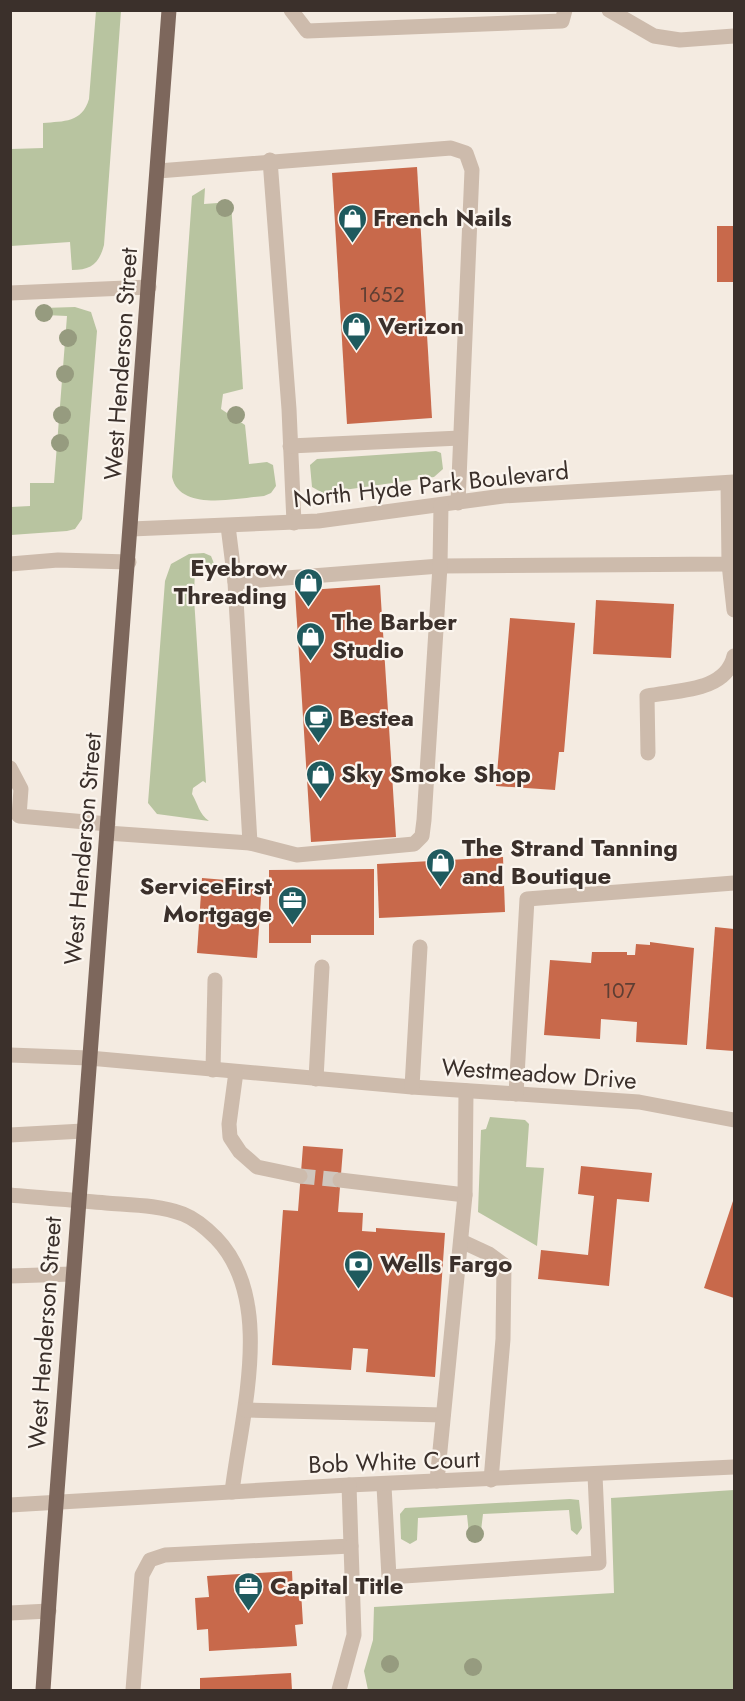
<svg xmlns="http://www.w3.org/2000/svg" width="745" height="1701" font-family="Jost,sans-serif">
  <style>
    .green { fill: #b8c4a0 }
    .building { fill: #c8694b }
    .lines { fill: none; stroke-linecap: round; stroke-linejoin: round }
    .minor-tunnel { stroke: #cfc6bd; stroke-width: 15; stroke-dasharray: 15 8; stroke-linecap: butt }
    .minor { stroke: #cdbbac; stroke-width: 15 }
    .major { stroke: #7d675c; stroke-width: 15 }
    .tree { fill: #969b7f }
    .labels { text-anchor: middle; stroke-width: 4.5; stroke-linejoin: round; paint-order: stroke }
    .number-label { font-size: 21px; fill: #5e3e33 }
    .poi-label { font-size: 24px; font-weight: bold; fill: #3b302b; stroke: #fbf5ee; text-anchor: start }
    .street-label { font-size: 24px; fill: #3b302b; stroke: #fbf5ee }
  </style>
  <rect width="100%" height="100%" fill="#f4ebe1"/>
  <!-- green -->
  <g class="green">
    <path d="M 96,11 L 121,11 L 104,245 C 99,264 91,270 72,270 L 70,242 L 11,246 L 11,149 L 43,148 L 43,123 C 64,121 82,123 89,99 Z"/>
    <path d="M 205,188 L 204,204 L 231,202 L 243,389 L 223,394 L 221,409 L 245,425 L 249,464 L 267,462 L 273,465 L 276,486 L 271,493 L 264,496 C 237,498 180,512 172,477 L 192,196 Z"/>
    <polygon points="75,307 91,312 97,331 82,519 75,529 67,531 11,535 11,507 30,506 30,483 54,483 67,316 45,315 40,312 43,308"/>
    <polygon points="436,451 441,453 443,469 434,477 323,493 312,487 310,465 317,459"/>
    <path d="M 204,553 L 211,556 L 215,566 L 195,566 L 194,598 L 206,783 L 203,781 L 193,788 L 192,794 C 198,804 199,814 209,821 L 157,814 L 148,803 L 165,581 L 171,564 L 189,554 Z"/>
    <polygon points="490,1117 525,1120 529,1124 526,1167 544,1168 537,1246 478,1212 481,1130 486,1129"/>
    <polygon points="734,1490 734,1690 368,1690 364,1671 373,1640 374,1607 614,1593 611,1498"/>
    <polygon points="570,1499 579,1500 582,1528 577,1535 571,1530 569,1510 483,1514 480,1539 476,1541 469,1534 467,1515 418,1518 417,1540 410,1544 401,1539 400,1514 405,1508"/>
  </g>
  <!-- building -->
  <g class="building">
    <polygon points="417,167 432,418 347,424 332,173"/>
    <rect x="717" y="226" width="17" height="56"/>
    <polygon points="380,585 396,837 311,842 295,591"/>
    <polygon points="596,600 674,604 671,658 593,654"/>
    <polygon points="510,618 575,623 564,752 559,752 555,790 496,786"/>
    <polygon points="503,857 505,912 379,918 377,864"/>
    <polygon points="374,869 374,935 311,935 311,943 269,943 269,870"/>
    <polygon points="202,878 262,883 257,958 197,953"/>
    <polygon points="715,927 734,929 734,1051 706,1049"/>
    <polygon points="650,942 694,948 687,1045 636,1042 637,1022 601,1019 600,1039 544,1035 550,960 591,963 592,952 627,952 627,955 635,955 636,944 650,945"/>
    <polygon points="303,1146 343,1149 338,1212 363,1213 362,1231 376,1232 376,1228 445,1233 435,1377 366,1372 368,1349 353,1348 351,1370 272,1365 283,1210 298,1211"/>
    <polygon points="581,1166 652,1173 649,1202 617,1199 609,1286 538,1279 541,1250 588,1255 594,1196 578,1194"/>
    <polygon points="734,1198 734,1298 704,1288"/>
    <polygon points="292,1571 293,1592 301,1591 303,1624 295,1625 297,1646 209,1651 208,1629 197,1630 195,1598 209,1597 207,1576"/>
    <polygon points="291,1673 292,1690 200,1690 200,1678"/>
  </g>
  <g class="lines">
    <!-- minor-tunnel -->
    <polyline class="minor-tunnel" points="300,1176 340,1180"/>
    <!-- minor -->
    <g class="minor">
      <polyline points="291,10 307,31 562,21 565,10"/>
      <polyline points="609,10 654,36 680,40 734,36"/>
      <polyline points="270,160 289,409 294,523"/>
      <polyline points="158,171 451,148 466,153 472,170 458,503"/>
      <polyline points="10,293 149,287"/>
      <polyline points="290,446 460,438"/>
      <polyline points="228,526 235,582 250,843"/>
      <polyline points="131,529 318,521 503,496 734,482"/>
      <polyline points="10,564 58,560 129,562"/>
      <polyline points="729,564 734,610"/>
      <polyline points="235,582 440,566 729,564 728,483"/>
      <path d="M 648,753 L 647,696 C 677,690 726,692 734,656"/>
      <polyline points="10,768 21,789 19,816 108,824"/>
      <polyline points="107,833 250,843 297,855 414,844 422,836 424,820 440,566 441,505"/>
      <polyline points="10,1055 89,1058 412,1087 639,1102 734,1120"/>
      <polyline points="213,1070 215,980"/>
      <polyline points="236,1072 229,1124 230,1137 240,1152 257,1167 300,1176"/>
      <polyline points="316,1079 322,967"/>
      <polyline points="412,1087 420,947"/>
      <polyline points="516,1094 527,899 734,883"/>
      <polyline points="10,1135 83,1131"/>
      <polyline points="340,1180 465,1195"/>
      <path d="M 10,1195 C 42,1198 74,1200 106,1203 C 131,1205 159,1205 183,1214 C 196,1219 206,1228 216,1238 C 276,1300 241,1415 232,1492"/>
      <polyline points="461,1241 489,1254 504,1265 503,1339 491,1480"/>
      <polyline points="10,1276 72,1274"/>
      <polyline points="246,1410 443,1415"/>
      <polyline points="437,1481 465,1195 466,1091"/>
      <polyline points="384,1486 389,1577 599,1563 595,1475"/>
      <polyline points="10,1505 349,1485 734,1467"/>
      <polyline points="10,1613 49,1611"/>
      <polyline points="133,1690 142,1575 150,1560 165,1555 351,1546 349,1485"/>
      <polyline points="339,1690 354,1635 351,1546"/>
    </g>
    <!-- major -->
    <path class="major" d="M 43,1690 C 80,1130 130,571 169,10"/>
  </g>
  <!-- trees -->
  <g class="tree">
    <circle cx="225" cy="208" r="9"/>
    <circle cx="44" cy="313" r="9"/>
    <circle cx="68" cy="338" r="9"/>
    <circle cx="65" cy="374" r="9"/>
    <circle cx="62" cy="415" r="9"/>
    <circle cx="236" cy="415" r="9"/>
    <circle cx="60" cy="443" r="9"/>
    <circle cx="475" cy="1534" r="9"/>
    <circle cx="390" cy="1664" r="9"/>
    <circle cx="473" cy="1667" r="9"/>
  </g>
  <!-- icons -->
  <defs>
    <symbol id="shop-pin" viewBox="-11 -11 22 30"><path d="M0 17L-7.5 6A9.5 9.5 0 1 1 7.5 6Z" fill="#1f5a5e" stroke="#fbf5ee"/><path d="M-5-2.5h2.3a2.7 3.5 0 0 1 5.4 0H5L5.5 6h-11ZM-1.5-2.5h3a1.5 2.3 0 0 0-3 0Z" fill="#fff"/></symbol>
    <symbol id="cafe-pin" viewBox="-11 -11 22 30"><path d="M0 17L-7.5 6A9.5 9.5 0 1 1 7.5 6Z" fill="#1f5a5e" stroke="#fbf5ee"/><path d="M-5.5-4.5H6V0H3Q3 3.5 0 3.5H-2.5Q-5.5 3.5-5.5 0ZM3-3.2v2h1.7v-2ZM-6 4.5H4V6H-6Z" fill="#fff"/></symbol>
    <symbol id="office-pin" viewBox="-11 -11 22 30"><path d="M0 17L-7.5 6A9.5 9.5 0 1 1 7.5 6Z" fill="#1f5a5e" stroke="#fbf5ee"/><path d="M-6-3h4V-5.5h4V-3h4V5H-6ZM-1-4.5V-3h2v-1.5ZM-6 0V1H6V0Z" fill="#fff"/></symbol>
    <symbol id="bank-pin" viewBox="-11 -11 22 30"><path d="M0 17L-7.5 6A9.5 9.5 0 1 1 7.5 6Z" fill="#1f5a5e" stroke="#fbf5ee"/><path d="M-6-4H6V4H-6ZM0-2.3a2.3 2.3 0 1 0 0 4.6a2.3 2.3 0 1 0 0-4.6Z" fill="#fff"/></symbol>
  </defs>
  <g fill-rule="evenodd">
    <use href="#shop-pin" x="336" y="202" width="33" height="45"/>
    <use href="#shop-pin" x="340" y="310" width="33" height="45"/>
    <use href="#shop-pin" x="292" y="566" width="33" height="45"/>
    <use href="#shop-pin" x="294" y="620" width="33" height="45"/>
    <use href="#cafe-pin" x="302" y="702" width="33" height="45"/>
    <use href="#shop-pin" x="304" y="758" width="33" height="45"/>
    <use href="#shop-pin" x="424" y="846" width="33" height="45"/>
    <use href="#office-pin" x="276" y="884" width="33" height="45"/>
    <use href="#bank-pin" x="342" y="1248" width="33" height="45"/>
    <use href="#office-pin" x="232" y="1570" width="33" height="45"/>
  </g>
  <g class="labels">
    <!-- number labels -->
    <g class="number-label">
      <text x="382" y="302">1652</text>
      <text x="619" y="998">107</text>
    </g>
    <!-- poi labels -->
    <g class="poi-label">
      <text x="373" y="226">French Nails</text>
      <text x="378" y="334">Verizon</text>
      <text x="287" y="576" text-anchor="end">Eyebrow<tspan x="287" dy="28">Threading</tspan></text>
      <text x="332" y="630">The Barber<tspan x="332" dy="28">Studio</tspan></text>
      <text x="339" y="726">Bestea</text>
      <text x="341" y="782">Sky Smoke Shop</text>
      <text x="462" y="856">The Strand Tanning<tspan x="462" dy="28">and Boutique</tspan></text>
      <text x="272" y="894" text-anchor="end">ServiceFirst<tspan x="272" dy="28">Mortgage</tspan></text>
      <text x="380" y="1272">Wells Fargo</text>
      <text x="270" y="1594">Capital Title</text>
    </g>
    <!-- street labels -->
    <g class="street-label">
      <text transform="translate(121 364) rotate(-86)" y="8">West Henderson Street</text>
      <text transform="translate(431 485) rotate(-6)" y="8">North Hyde Park Boulevard</text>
      <text transform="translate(83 849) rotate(-85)" y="8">West Henderson Street</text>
      <text transform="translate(539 1074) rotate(4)" y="8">Westmeadow Drive</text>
      <text transform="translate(45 1333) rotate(-86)" y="8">West Henderson Street</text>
      <text transform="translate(394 1462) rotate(-2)" y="8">Bob White Court</text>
    </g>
  </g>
  <!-- border -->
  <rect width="745" height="1701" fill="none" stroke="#3b302b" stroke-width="24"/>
</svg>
